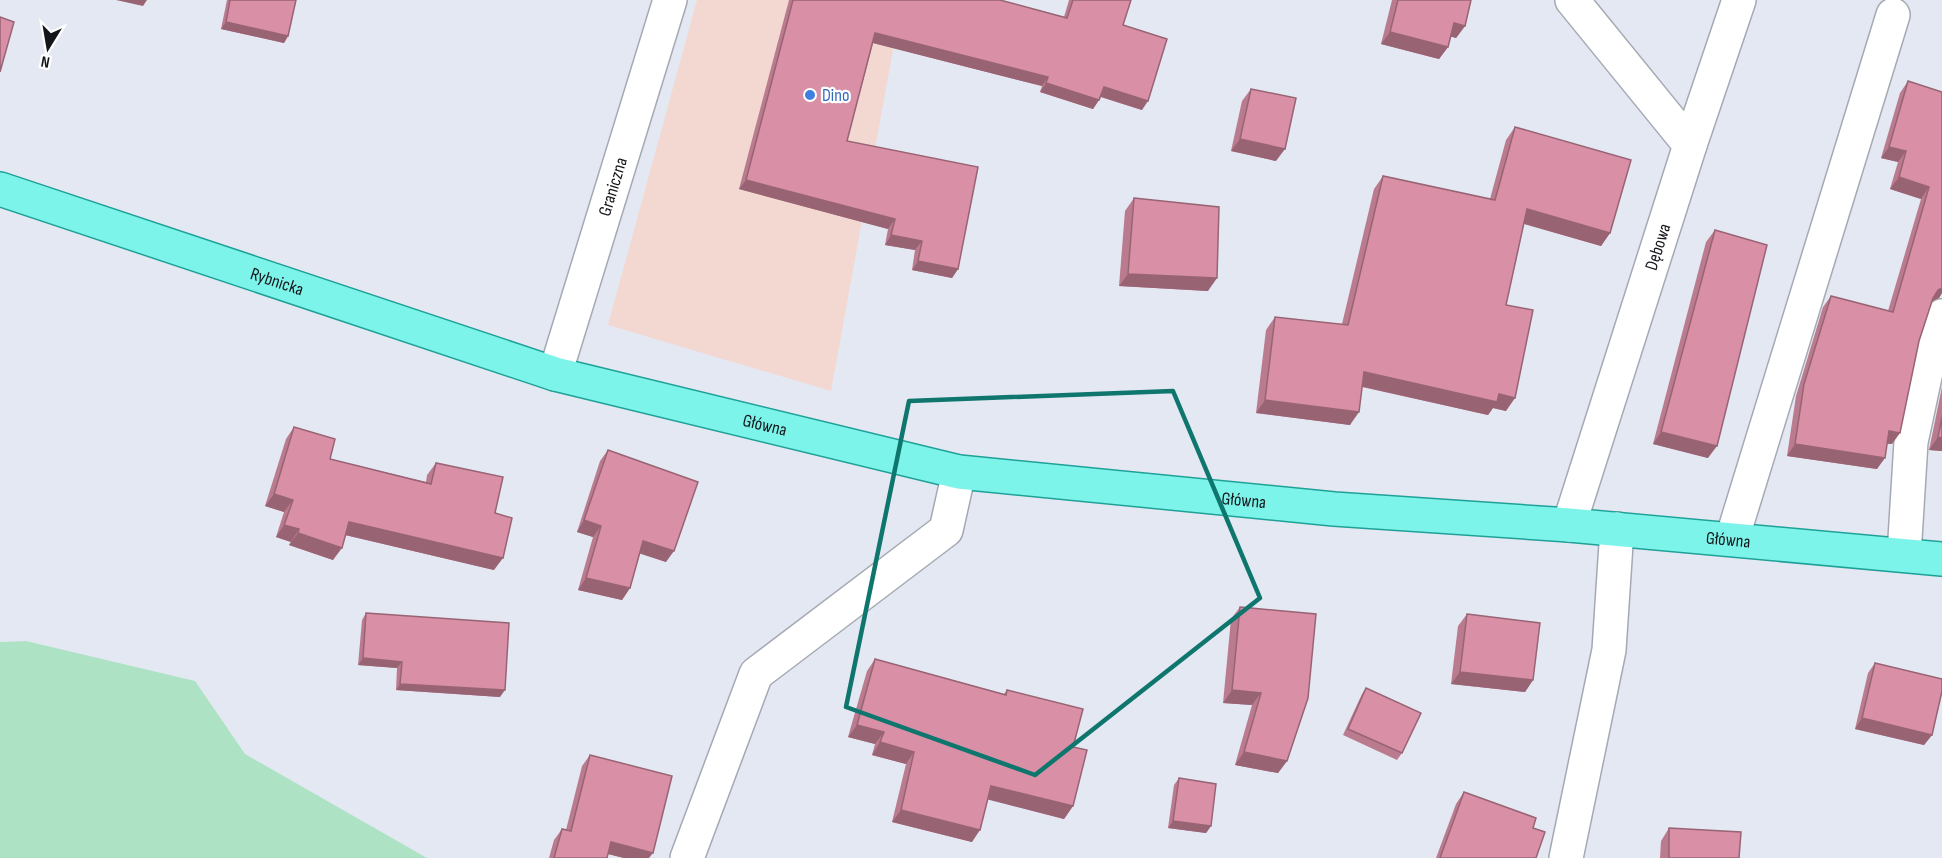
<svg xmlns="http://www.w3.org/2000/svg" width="1942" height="858" font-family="'Sofia Sans Condensed',sans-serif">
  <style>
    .commercial { fill: #f2d8d1 }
    .green { fill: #ade2c4 }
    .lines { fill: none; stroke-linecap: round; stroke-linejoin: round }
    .minor-casing { stroke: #a5a9b3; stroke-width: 36 }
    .major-casing { stroke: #1fa198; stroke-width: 36 }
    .minor { stroke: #fff; stroke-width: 33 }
    .major { stroke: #7cf4ea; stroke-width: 33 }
    .wall { fill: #bb7b8f }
    .shaded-wall { fill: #986474 }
    .building { fill: #d98fa6; stroke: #986474; stroke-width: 1.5 }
    .marked { fill: none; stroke: #0f766e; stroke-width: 4.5; stroke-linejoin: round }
    .shop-dot { fill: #3f7fe0; stroke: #fff; stroke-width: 2 }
    .labels { text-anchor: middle; stroke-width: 4.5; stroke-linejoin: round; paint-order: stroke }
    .shop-label { font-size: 18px; fill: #366cbe; stroke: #fff; text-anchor: start }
    .street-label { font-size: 18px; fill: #15161a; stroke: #fff }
  </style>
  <rect width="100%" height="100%" fill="#e4e8f3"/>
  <!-- commercial -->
  <polygon class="commercial" points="697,0 902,0 831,391 608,325"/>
  <!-- green -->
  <polygon class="green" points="26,641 195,681 245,754 427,858 0,858 0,642"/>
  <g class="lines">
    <defs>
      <g id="minor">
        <polyline points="1690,145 1739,0"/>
        <path id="s1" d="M 555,374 L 670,0"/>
        <path id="s2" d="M 1569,525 L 1690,145 L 1572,0"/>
        <polyline points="1732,539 1893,15"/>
        <polyline points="1904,555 1911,442 1929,358 1942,316"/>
        <polyline points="687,858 756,674 946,530 959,472"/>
        <polyline points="1566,858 1609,650 1617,529"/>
      </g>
      <g id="major">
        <path id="s3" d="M 0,189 L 555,374 L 959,472 L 1334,509 L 1569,525 L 1942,559"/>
      </g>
    </defs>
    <!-- minor casing -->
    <use href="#minor" class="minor-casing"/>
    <!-- major casing -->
    <use href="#major" class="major-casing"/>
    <!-- minor -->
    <use href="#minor" class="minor"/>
    <!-- major -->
    <use href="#major" class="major"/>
  </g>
  <!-- wall -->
  <g class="wall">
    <polygon points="227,0 296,0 288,36 284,43 221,29"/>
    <polygon points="789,0 1000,0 1064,17 1069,0 1131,0 1123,25 1142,110 1101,97 1093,109 1040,92 1042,86 873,43 847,141 958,269 952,278 912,270 915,250 885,245 888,229 739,189"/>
    <polygon points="1392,0 1471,0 1465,26 1456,38 1450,36 1448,47 1439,59 1381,44"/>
    <polygon points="1908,81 1942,92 1942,293 1939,298 1932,301 1919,341 1892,444 1887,444 1877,469 1787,456 1796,396 1823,307 1831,296 1888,311 1921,199 1890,189 1898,162 1881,158 1900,93"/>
    <polygon points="1251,89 1276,161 1231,151 1242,101"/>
    <polygon points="1515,127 1610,233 1601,246 1524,224 1506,305 1506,411 1493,408 1488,415 1362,387 1350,425 1256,413 1266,330 1275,317 1342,324 1374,189 1383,176 1490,199 1506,140"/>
    <polygon points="1134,198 1208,291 1119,286 1125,211"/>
    <polygon points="1715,230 1708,458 1653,444 1706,242"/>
    <polygon points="1942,387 1942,451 1929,450"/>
    <polygon points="294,427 330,459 426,482 427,475 436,463 495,513 494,570 345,535 333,560 289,545 291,542 276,537 284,512 265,506 286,439"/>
    <polygon points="608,450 666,562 640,553 630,588 622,600 578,590 593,537 577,532 600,461"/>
    <polygon points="1240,607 1287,761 1278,773 1235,765 1252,705 1223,703 1231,619"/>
    <polygon points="366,613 500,697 396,690 397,668 358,665 362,620"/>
    <polygon points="1467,614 1533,680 1525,692 1451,684 1458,626"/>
    <polygon points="875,659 1004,694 1007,690 1073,747 1073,806 1064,819 988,799 972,842 892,822 906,764 872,755 875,744 848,737 867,671"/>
    <polygon points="1875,663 1932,735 1924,745 1855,729 1868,673"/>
    <polygon points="1366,688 1402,753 1397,760 1343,735 1362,694"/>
    <polygon points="590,755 649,858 624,858 608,854 607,858 549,858 554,840 562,829 566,830 582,766"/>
    <polygon points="1179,778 1211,826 1206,833 1168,828 1174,785"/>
    <polygon points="1464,792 1533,828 1536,858 1436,858 1456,804"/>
    <polygon points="1669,828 1739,858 1660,858 1661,841"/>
  </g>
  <!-- shaded-wall -->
  <g class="shaded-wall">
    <polygon points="116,0 147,0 143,6"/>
    <polygon points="226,22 288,36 284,43 221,29"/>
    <polygon points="1454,23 1465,26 1456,38 1445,35"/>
    <polygon points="1390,32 1448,47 1439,59 1381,44"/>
    <polygon points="875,33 1048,77 1042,86 869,42"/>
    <polygon points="1046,83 1099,100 1093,109 1040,92"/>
    <polygon points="1104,87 1148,101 1142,110 1098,96"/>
    <polygon points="1240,139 1285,149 1276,161 1231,151"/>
    <polygon points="1889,147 1906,151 1898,162 1881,158"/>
    <polygon points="1899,177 1929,187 1921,199 1890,189"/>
    <polygon points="746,180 895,219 888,229 739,189"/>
    <polygon points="1527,209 1610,233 1601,246 1518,222"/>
    <polygon points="891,235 922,241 915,250 885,245"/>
    <polygon points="918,261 958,269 952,278 912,270"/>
    <polygon points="1128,274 1217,278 1208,291 1119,286"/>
    <polygon points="1942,288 1942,293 1939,298 1930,302 1938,290"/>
    <polygon points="1364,372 1499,394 1515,398 1506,411 1493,408 1488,415 1355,385"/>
    <polygon points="1265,400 1359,412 1350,425 1256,413"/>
    <polygon points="1889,431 1900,433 1892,444 1881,443"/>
    <polygon points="1661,432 1717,446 1708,458 1653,444"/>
    <polygon points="1938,437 1942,438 1942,451 1929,450"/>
    <polygon points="1795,444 1885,458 1877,469 1787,456"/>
    <polygon points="274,494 293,500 284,512 265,506"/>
    <polygon points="584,520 601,526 593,537 577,532"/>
    <polygon points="349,522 503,558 494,570 341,534"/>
    <polygon points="284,525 299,529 291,542 276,537"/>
    <polygon points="298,533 342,548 333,560 289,545"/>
    <polygon points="643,541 674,551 666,562 635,552"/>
    <polygon points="586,578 630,588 622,600 578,590"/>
    <polygon points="363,658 402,662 397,668 358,665"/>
    <polygon points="1460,672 1533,680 1525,692 1451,684"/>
    <polygon points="400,684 505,690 500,697 396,690"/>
    <polygon points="1232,690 1261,693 1252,705 1223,703"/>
    <polygon points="1862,718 1932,735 1924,745 1855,729"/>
    <polygon points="857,725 884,732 875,744 848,737"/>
    <polygon points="880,742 914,752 906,764 872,755"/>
    <polygon points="1244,752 1287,761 1278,773 1235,765"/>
    <polygon points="991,786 1073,806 1064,819 982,798"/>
    <polygon points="901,810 980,830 972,842 892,822"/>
    <polygon points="1173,821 1211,826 1206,833 1168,828"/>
    <polygon points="611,842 653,853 649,858 624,858 604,853"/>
  </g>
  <!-- building -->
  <g class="building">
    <polygon points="230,0 296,0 288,36 226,22"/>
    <polygon points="793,0 1000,0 1067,18 1073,0 1131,0 1123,25 1167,39 1148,101 1104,87 1099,100 1046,83 1048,77 875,33 847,141 978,167 958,269 918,261 922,241 891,235 895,219 746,180"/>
    <polygon points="1398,0 1471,0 1465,26 1454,23 1448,47 1390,32"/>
    <polygon points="0,17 14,22 0,72"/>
    <polygon points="1908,81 1942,92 1942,288 1938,290 1933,298 1919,341 1900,433 1889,431 1885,458 1795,444 1804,384 1831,296 1893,312 1929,187 1899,177 1906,151 1889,147"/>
    <polygon points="1251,89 1296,98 1285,149 1240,139"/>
    <polygon points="1515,127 1631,160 1610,233 1527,209 1506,305 1533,310 1515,398 1499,394 1497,402 1364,372 1359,412 1265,400 1275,317 1348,325 1383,176 1495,200"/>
    <polygon points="1134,198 1219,207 1217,278 1128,274"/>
    <polygon points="1715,230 1767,245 1717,446 1661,432"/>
    <polygon points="1942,417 1942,438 1938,437"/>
    <polygon points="294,427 335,439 330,459 431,484 436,463 503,477 495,513 512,518 503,558 349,522 342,548 298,533 299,529 284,525 293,500 274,494"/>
    <polygon points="608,450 698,482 674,551 643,541 630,588 586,578 601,526 584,520"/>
    <polygon points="1240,607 1316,614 1308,698 1287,761 1244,752 1261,693 1232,690"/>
    <polygon points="366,613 509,623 505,690 400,684 402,662 363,658"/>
    <polygon points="1467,614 1540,623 1533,680 1460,672"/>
    <polygon points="875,659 1006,695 1007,690 1083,709 1073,747 1087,750 1073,806 991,786 980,830 901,810 914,752 880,742 884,732 857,725"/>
    <polygon points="1875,663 1942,679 1942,691 1932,735 1862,718"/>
    <polygon points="1366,688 1421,713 1402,753 1348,729"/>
    <polygon points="590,755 672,776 653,853 611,842 607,858 554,858 562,829 571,831"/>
    <polygon points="1179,778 1216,784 1211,826 1173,821"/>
    <polygon points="1464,792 1536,818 1533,828 1545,832 1536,858 1440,858"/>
    <polygon points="1669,828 1741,832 1739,858 1669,858"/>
  </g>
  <!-- marked area -->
  <path class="marked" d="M 1173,391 L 1260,598 L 1035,775 L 846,707 L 909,401 Z"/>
  <!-- markers -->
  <circle class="shop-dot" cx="810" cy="95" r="6"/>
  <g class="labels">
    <!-- shop labels -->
    <g class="shop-label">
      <text x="822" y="101">Dino</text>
    </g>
    <!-- street labels -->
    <g class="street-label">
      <text dy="6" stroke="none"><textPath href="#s1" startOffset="196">Graniczna</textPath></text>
      <text dy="6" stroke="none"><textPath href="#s2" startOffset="292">Dębowa</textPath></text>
      <text dy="6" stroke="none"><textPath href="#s3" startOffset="292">Rybnicka</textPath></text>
      <text dy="6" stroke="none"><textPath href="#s3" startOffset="801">Główna</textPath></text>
      <text dy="6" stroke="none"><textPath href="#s3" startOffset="1287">Główna</textPath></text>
      <text dy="6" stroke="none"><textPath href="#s3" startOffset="1773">Główna</textPath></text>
    </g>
  </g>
  <!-- north arrow -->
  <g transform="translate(48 48) rotate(191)" stroke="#ffffff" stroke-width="4.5" paint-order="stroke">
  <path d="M0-4.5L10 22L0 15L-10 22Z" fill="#15161a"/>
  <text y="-9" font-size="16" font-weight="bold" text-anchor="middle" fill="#15161a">N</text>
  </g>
</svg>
